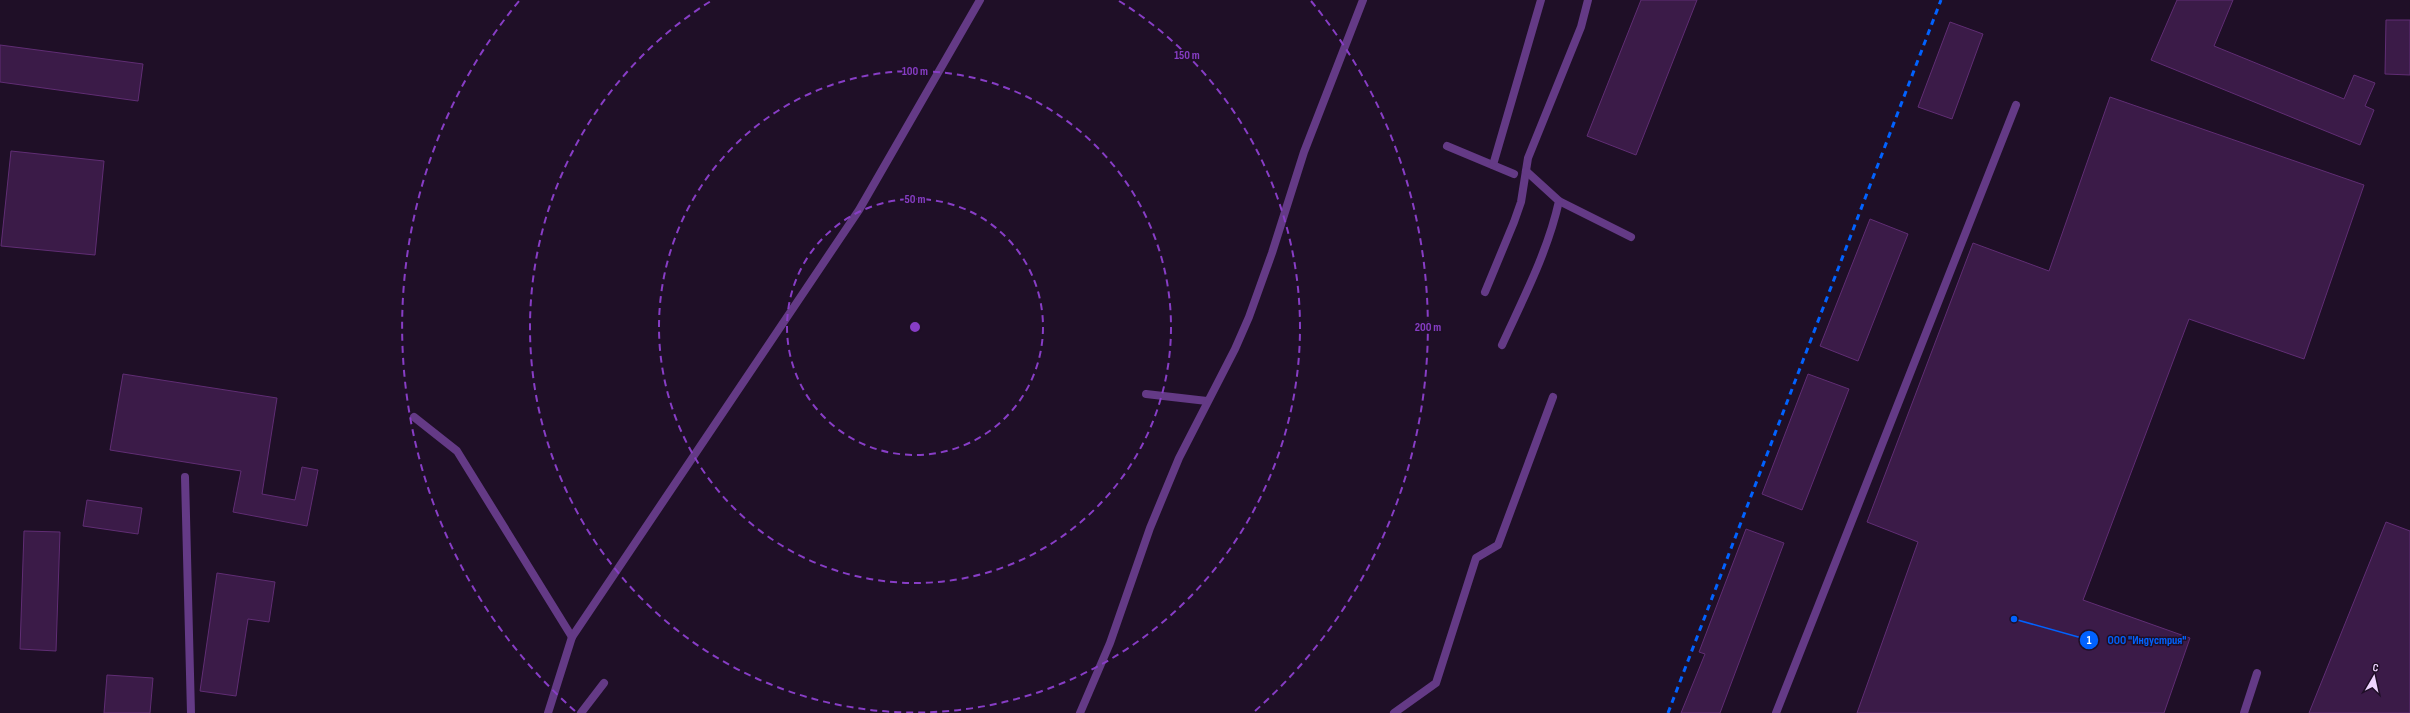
<svg xmlns="http://www.w3.org/2000/svg" width="2410" height="713" font-family="'Sofia Sans Condensed',sans-serif">
  <style>
    .building { fill: #3b1b48; stroke: #602d74 }
    .lines { fill: none; stroke-linecap: round; stroke-linejoin: round }
    .lane { stroke: #643a86; stroke-width: 8 }
    .rail { stroke: #0162ff; stroke-width: 3; stroke-dasharray: 6 5; stroke-linecap: butt }
    .ring { fill: none; stroke: #873dc5; stroke-width: 2; stroke-dasharray: 7 5 }
    .centre { fill: #873dc5; stroke: #1f0f27; stroke-width: 2 }
    .ring-label { font-size: 12px; text-anchor: middle; font-weight: bold; fill: #873dc5; stroke: #1f0f27; stroke-width: 3; stroke-linejoin: round; paint-order: stroke }
    .leader { fill: none; stroke: #0162ff; stroke-width: 1.5 }
    .callout-dot { fill: #0162ff; stroke: #1f0f27; stroke-width: 1.5 }
    .mark-label { font-size: 12px; text-anchor: middle; font-weight: bold; fill: #fff }
    .callout-label { font-size: 12px; text-anchor: middle; font-weight: bold; fill: #0162ff; stroke: #1f0f27; stroke-width: 3; stroke-linejoin: round; paint-order: stroke }
  </style>
  <rect width="100%" height="100%" fill="#1f0f27"/>
  <!-- building -->
  <g class="building">
    <polygon points="1641,0 1697,0 1636,155 1587,136"/>
    <polygon points="2177,0 2233,0 2214,46 2344,99 2354,75 2375,83 2365,106 2374,110 2360,145 2151,60"/>
    <polygon points="2386,20 2410,20 2410,75 2385,74"/>
    <polygon points="1950,22 1983,34 1952,119 1918,107"/>
    <polygon points="0,45 143,64 138,101 0,82"/>
    <polygon points="2110,97 2364,185 2304,359 2189,319 2083,600 2190,638 2164,713 1857,713 1918,542 1867,522 1973,243 2049,271"/>
    <polygon points="11,151 104,161 95,255 1,246"/>
    <polygon points="1870,219 1908,234 1858,361 1820,346"/>
    <polygon points="123,374 277,398 262,494 295,500 302,467 318,470 307,526 233,512 241,471 110,450"/>
    <polygon points="1808,374 1849,389 1802,510 1762,494"/>
    <polygon points="87,500 142,508 138,534 83,526"/>
    <polygon points="2386,522 2410,531 2410,713 2309,713"/>
    <polygon points="1746,529 1784,543 1720,713 1681,713 1705,654 1699,652"/>
    <polygon points="24,531 60,532 56,651 20,649"/>
    <polygon points="217,573 275,582 269,622 248,619 236,696 200,691"/>
    <polygon points="107,675 153,678 150,713 104,713"/>
  </g>
  <g class="lines">
    <!-- lane -->
    <g class="lane">
      <polyline points="1447,146 1514,174"/>
      <polyline points="1493,165 1541,0"/>
      <polyline points="1559,201 1631,237"/>
      <polyline points="1485,292 1514,222 1521,202 1528,158 1581,27 1588,0"/>
      <path d="M 1502,345 C 1523,299 1548,251 1559,201 L 1526,171"/>
      <polyline points="1146,394 1207,401"/>
      <polyline points="414,417 457,451 572,637"/>
      <polyline points="185,477 191,713"/>
      <polyline points="548,713 572,637 859,210 980,0"/>
      <polyline points="581,713 604,683"/>
      <polyline points="1080,713 1110,643 1150,528 1179,458 1235,349 1249,317 1272,253 1304,152 1363,0"/>
      <polyline points="1394,713 1436,683 1476,558 1498,545 1553,397"/>
      <polyline points="1776,713 2016,105"/>
      <polyline points="2244,713 2257,673"/>
    </g>
    <!-- rail -->
    <polyline class="rail" points="1668,713 1941,0"/>
  </g>
  <!-- distance rings -->
  <g class="ring">
    <circle cx="915" cy="327" r="128"/>
    <circle cx="915" cy="327" r="256"/>
    <path d="M1119 1A385 385 0 1 1 711 1"/>
    <path d="M575 711A513 513 0 0 1 519 1M1311 1A513 513 0 0 1 1255 711"/>
  </g>
  <circle cx="915" cy="327" r="6" class="centre"/>
  <g class="ring-label">
    <text x="1187" y="59">150 m</text>
    <text x="915" y="75">100 m</text>
    <text x="915" y="203">50 m</text>
    <text x="1428" y="331">200 m</text>
  </g>
  <!-- callouts -->
  <path class="leader" d="M2014 619L2089 640"/>
  <g class="callout-dot">
    <circle cx="2014" cy="619" r="4"/>
    <circle cx="2089" cy="640" r="10"/>
  </g>
  <g class="mark-label">
    <text x="2089" y="644">1</text>
  </g>
  <g class="callout-label">
    <text x="2147" y="644">ООО "Индустрия"</text>
  </g>
  <!-- north arrow -->
  <g transform="translate(2374 677) rotate(9)" stroke="#1f0f27" stroke-width="3" paint-order="stroke">
  <path d="M0-3L7 15L0 10L-7 15Z" fill="#efd5ff"/>
  <text y="-6" font-size="11" font-weight="bold" text-anchor="middle" fill="#efd5ff">С</text>
  </g>
</svg>
